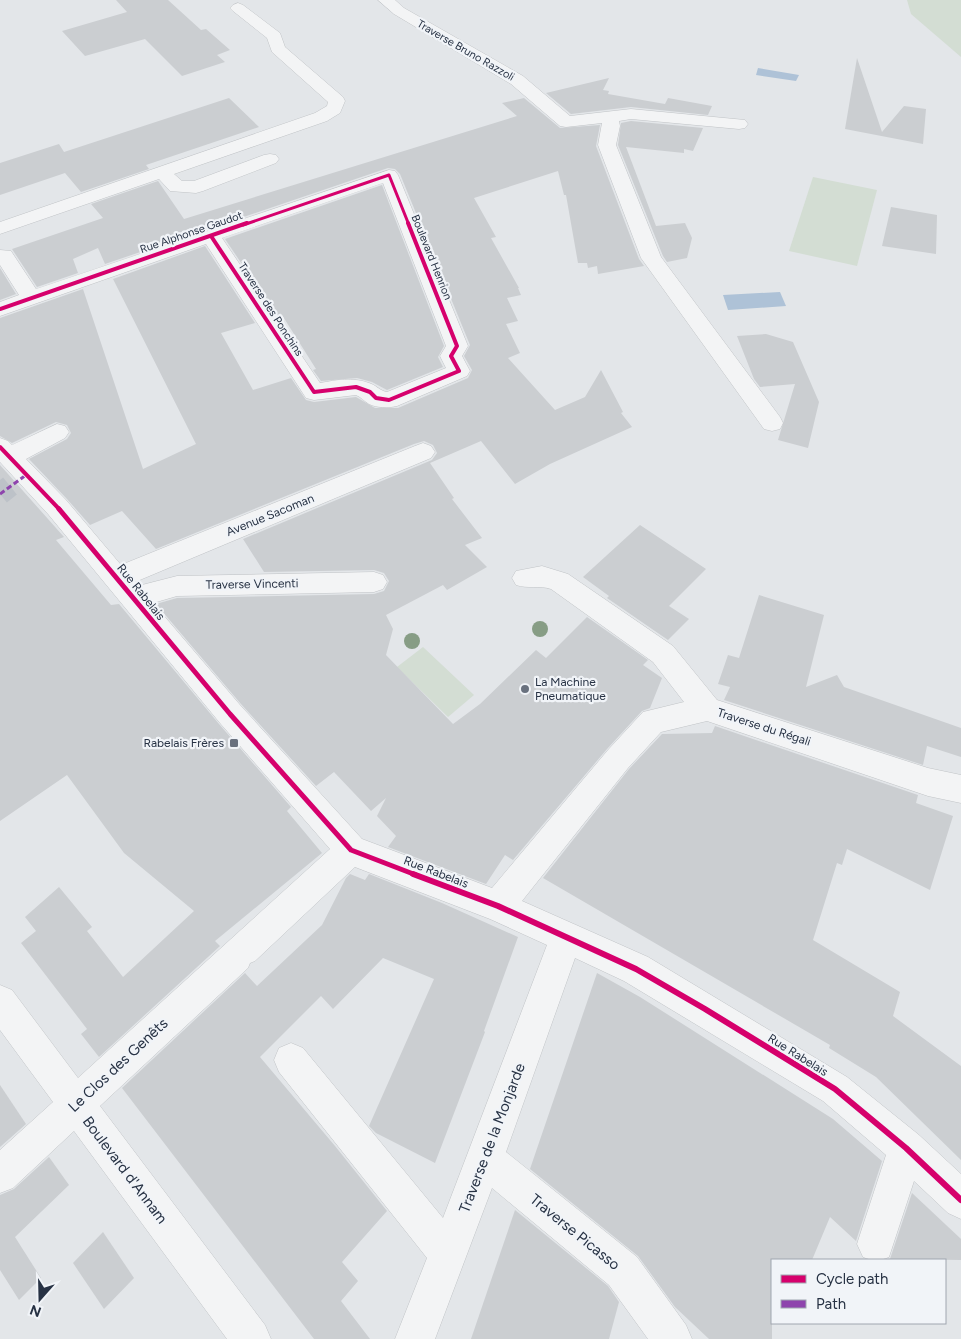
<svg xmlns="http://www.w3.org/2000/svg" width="961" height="1339" font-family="Figtree,sans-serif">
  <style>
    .green { fill: #d3ddd3 }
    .water { fill: #aec2d7 }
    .building { fill: #cbced1 }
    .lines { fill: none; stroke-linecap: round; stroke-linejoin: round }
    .minor-tunnel { stroke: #bdc2c8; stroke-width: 22; stroke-dasharray: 22 11; stroke-linecap: butt }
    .minor-casing { stroke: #c1c4c7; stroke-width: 1 }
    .minor { fill: #f3f4f5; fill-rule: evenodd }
    .quiet { stroke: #8e44ad; stroke-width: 3; stroke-dasharray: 5.5 3; stroke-linecap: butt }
    .cycleway-far3-casing { stroke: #f1f4f8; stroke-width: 5 }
    .cycleway-far2-casing { stroke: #f1f4f8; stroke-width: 6 }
    .cycleway-far1-casing { stroke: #f1f4f8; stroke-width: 8 }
    .cycleway-casing { stroke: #f1f4f8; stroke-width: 9 }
    .cycleway-far3 { stroke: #d6006c; stroke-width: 3 }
    .cycleway-far2 { stroke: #d6006c; stroke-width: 4 }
    .cycleway-far1 { stroke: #d6006c; stroke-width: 5 }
    .cycleway { stroke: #d6006c; stroke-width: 6 }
    .tree { fill: #879d85 }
    .poi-dot { fill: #69717e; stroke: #f1f4f8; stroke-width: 2 }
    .labels { text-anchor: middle; stroke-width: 4.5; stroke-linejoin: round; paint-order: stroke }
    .far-street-label { font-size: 11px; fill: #273244; stroke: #f1f4f8 }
    .street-label { font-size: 12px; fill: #273244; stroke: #f1f4f8 }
    .poi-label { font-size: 12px; fill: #273244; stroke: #f1f4f8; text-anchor: start }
    .near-street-label { font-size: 15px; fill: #273244; stroke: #f1f4f8 }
  </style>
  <rect width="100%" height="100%" fill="#e3e6e9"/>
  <!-- green -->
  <g class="green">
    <polygon points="907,0 961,0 961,57 911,14"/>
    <polygon points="813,177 877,190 857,266 789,251"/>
    <polygon points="423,647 474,695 448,717 397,667"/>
  </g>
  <!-- water -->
  <g class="water">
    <polygon points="758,68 799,75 796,81 756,75"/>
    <polygon points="780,292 786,306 728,310 723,295"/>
  </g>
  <!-- building -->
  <g class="building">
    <polygon points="116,0 168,0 201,30 206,29 230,50 217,55 225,62 182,76 145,39 85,56 62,31 127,12"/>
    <polygon points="857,58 882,132 904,106 926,109 923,144 845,129"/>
    <polygon points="609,78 603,90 609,91 608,94 665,104 668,98 712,106 708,115 631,107 571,114 546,93"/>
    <polygon points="229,98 259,127 146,165 149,169 81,192 65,173 0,195 0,163 59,144 64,152"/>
    <polygon points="524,98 560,128 600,125 596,146 639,259 644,266 598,274 597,266 588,268 587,263 578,263 566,195 564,195 558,171 474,198 496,237 491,238 519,288 518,288 521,295 507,298 518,321 506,324 520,353 508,358 555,410 585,397 601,370 623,412 621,413 632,427 550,464 515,484 481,441 430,463 454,498 452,499 482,538 465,545 487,567 447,590 443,585 386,615 393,629 386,655 453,724 480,704 536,650 546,658 587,617 648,660 643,665 662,678 650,708 642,711 607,749 513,860 505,855 486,884 388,847 396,836 377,816 386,798 371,811 334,772 316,786 241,704 156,604 177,598 374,594 384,591 389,581 384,573 374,570 264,572 243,539 432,460 437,453 433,445 424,441 414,444 156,549 122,511 90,525 67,499 29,459 67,439 71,433 67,425 56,422 12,443 0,436 0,318 83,289 143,469 196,444 113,279 205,246 255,323 221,333 253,390 291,378 306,400 314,402 356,397 375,408 398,408 468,378 472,370 464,356 470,345 400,174 395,169 388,168 105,264 98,248 73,259 78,273 37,287 12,249 103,218 91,204 158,181 184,219 517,116 502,103"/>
    <polygon points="631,121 703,128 693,151 684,149 684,153 626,147 656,226 685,223 692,238 687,258 667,262 663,256 618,145 621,123"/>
    <polygon points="382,185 444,346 438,357 443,367 387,390 372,382 357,378 321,381 313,370 316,369 282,315 277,316 225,239"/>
    <polygon points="891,207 937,215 936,254 882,246"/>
    <polygon points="0,268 16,294 0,300"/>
    <polygon points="766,334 793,342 819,402 808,448 778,440 795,384 760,387 754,379 737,336"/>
    <polygon points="0,465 64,537 56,540 111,605 119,604 219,724 291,807 287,811 322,853 215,941 220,946 99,1057 81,1034 87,1029 21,943 36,931 25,917 59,887 92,927 87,931 123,977 194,911 124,853 67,775 0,821"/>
    <polygon points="640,525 706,569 669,606 689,619 668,640 607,598 609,596 583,577"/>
    <polygon points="759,595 824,615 806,687 837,675 844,687 961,728 961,757 927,746 923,765 724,700 730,687 718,684 728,655 739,658"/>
    <polygon points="715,726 918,795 916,803 953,816 930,890 847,849 842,865 837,863 813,940 900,992 893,1016 961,1066 961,1160 876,1077 829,1048 830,1045 543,878 629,769 662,734 712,733"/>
    <polygon points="350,874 365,880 369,874 442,903 518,937 484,1031 485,1032 435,1163 376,1133 369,1126 434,979 383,958 333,1009 321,996 260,1057 335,1146 387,1211 342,1262 358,1281 341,1301 370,1339 314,1339 122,1088 245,973 257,986 322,925 346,878"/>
    <polygon points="597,973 640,997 833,1119 882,1161 856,1241 830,1217 812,1260 772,1260 772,1339 709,1339 675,1307 638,1256 530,1169"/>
    <polygon points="0,1085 26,1124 0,1147"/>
    <polygon points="49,1157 69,1185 15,1237 41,1278 19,1300 0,1270 0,1195 14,1189"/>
    <polygon points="912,1193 961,1239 961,1260 890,1259"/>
    <polygon points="515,1210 608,1286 619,1302 609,1339 471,1339"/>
    <polygon points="103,1232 134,1278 104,1309 73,1263"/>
  </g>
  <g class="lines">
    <!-- minor-tunnel -->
    <polyline class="minor-tunnel" points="0,494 10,486"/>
    <defs>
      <g id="minor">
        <polygon points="378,0 395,0 404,8 523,76 570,116 631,109 745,120 748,124 745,128 739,129 631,119 619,121 620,126 616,145 661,257 780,417 783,423 780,429 772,431 764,429 641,258 598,145 602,123 566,127 560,126 511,84 394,14"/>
        <polygon points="238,3 243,5 280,33 285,47 343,97 345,101 340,113 327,121 174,174 182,181 194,181 264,155 270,154 276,155 279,159 276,163 203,191 196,193 170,191 159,179 0,234 0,222 315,113 327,106 328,102 272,52 267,38 233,11 230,8 233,5"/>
        <path d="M 389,170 L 395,171 L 398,175 L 468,346 L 462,356 L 470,371 L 467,376 L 397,406 C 388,408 377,408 369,404 C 364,401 361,397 356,395 L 314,400 L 306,398 L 206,244 L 0,316 L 0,302 L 19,295 L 0,265 L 0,250 L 11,251 L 36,289 ZM 383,183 L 446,346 L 440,356 L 446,368 L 387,392 C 380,391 376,385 369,383 C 352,377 337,380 320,383 L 222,238 Z"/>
        <path d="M 57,424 L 65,426 L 69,432 L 65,438 L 26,459 L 66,500 L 121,565 L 415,446 L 423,443 L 431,446 L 435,452 L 431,458 L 135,582 L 138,586 L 177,576 L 374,572 L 383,575 L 387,582 L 383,589 L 374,592 L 177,596 L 153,603 L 240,705 L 362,839 L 492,888 L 608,750 L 643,712 L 684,702 L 653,662 L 551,589 C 539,585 528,589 516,585 L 512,578 L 516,571 L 542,566 L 568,574 L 673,646 L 717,700 L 928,768 L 961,775 L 961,803 L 928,796 L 707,721 L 661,732 L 628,768 L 522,901 L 648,957 L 847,1077 L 919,1135 L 961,1174 L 961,1219 L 948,1213 L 914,1181 L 889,1257 C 880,1261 872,1261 863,1257 L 857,1244 L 886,1155 L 823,1101 L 624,981 L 575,958 L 506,1152 L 637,1257 L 686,1325 L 692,1339 L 648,1339 L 609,1285 L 492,1188 L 435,1339 L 395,1339 L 427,1258 L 279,1072 L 274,1060 L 279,1048 L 291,1043 L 303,1048 L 443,1218 L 547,945 L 490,919 L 355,867 L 255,961 L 250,963 L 248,968 L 100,1106 L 265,1325 L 271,1339 L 227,1339 L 74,1131 L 13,1188 L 0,1193 L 0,1150 L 53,1102 L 0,1030 L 0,985 L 12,990 L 78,1078 L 330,849 L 220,723 L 48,514 L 0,462 L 0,438 L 8,441 L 12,445 Z"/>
      </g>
    </defs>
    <!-- minor casing -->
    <use href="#minor" class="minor-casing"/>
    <!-- minor -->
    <use href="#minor" class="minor"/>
    <!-- quiet -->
    <polyline class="quiet" points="0,494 26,475"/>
    <defs>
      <polyline id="cycleway-far3" points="243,225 389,175 409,225"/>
      <g id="cycleway-far2">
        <polyline points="211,236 314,392 356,387 370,392 376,398 389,400 459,371 451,356 457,346 408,223"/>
        <polyline points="0,309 247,223"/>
        <polyline points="0,447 60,510"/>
      </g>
      <polyline id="cycleway-far1" points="59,509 230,714 351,850 416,875"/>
      <polyline id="cycleway" points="413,874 498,906 636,969 705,1009 835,1089 906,1148 961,1200"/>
    </defs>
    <!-- cycleway-far3 casing -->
    <use href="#cycleway-far3" class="cycleway-far3-casing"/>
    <!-- cycleway-far2 casing -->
    <use href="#cycleway-far2" class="cycleway-far2-casing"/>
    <!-- cycleway-far1 casing -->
    <use href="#cycleway-far1" class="cycleway-far1-casing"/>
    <!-- cycleway casing -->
    <use href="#cycleway" class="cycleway-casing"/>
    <!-- cycleway-far3 -->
    <use href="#cycleway-far3" class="cycleway-far3"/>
    <!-- cycleway-far2 -->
    <use href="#cycleway-far2" class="cycleway-far2"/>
    <!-- cycleway-far1 -->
    <use href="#cycleway-far1" class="cycleway-far1"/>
    <!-- cycleway -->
    <use href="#cycleway" class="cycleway"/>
  </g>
  <!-- trees -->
  <g class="tree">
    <circle cx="540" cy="629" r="8"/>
    <circle cx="412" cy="641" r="8"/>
  </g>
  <!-- markers -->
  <g class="poi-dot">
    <circle cx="525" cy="689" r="5"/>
    <rect x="229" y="738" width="10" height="10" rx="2.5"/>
  </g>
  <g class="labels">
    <!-- far-street labels -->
    <g class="far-street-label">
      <text transform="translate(466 50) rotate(30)" y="4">Traverse Bruno Razzoli</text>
      <text transform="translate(191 232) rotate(-19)" y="4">Rue Alphonse Gaudot</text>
      <text transform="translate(432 257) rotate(68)" y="4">Boulevard Henrion</text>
      <text transform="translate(271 309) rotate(57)" y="4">Traverse des Ponchins</text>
    </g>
    <!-- street labels -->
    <g class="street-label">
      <text transform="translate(270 515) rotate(-22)" y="4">Avenue Sacoman</text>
      <text transform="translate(252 584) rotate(-1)" y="4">Traverse Vincenti</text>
      <text transform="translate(141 592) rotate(51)" y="4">Rue Rabelais</text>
      <text transform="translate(764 727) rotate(18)" y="4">Traverse du Régali</text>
      <text transform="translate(436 872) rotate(21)" y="4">Rue Rabelais</text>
      <text transform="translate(798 1055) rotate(32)" y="4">Rue Rabelais</text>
    </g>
    <!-- poi labels -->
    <g class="poi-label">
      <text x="535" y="686">La Machine<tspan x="535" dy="14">Pneumatique</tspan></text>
      <text x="224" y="747" text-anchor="end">Rabelais Frères</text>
    </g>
    <!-- near-street labels -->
    <g class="near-street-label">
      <text transform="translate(118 1065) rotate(-43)" y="5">Le Clos des Genêts</text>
      <text transform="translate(492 1138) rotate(-69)" y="5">Traverse de la Monjarde</text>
      <text transform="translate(125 1170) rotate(53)" y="5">Boulevard d'Annam</text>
      <text transform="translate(575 1232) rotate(39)" y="5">Traverse Picasso</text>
    </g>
  </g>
  <!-- legend -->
  <rect x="771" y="1259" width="175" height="65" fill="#f1f4f8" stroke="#a0a6b0"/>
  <rect x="781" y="1275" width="25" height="8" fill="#d6006c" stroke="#a0a6b0"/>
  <text x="816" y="1284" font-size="15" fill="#273244">Cycle path</text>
  <rect x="781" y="1300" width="25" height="8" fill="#8e44ad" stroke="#a0a6b0"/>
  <text x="816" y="1309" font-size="15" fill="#273244">Path</text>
  <!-- north arrow -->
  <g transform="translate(40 1299) rotate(200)" stroke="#f1f4f8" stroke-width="4" paint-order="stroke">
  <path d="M0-4L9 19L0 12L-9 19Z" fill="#273244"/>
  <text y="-8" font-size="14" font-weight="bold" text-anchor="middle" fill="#273244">N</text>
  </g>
</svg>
